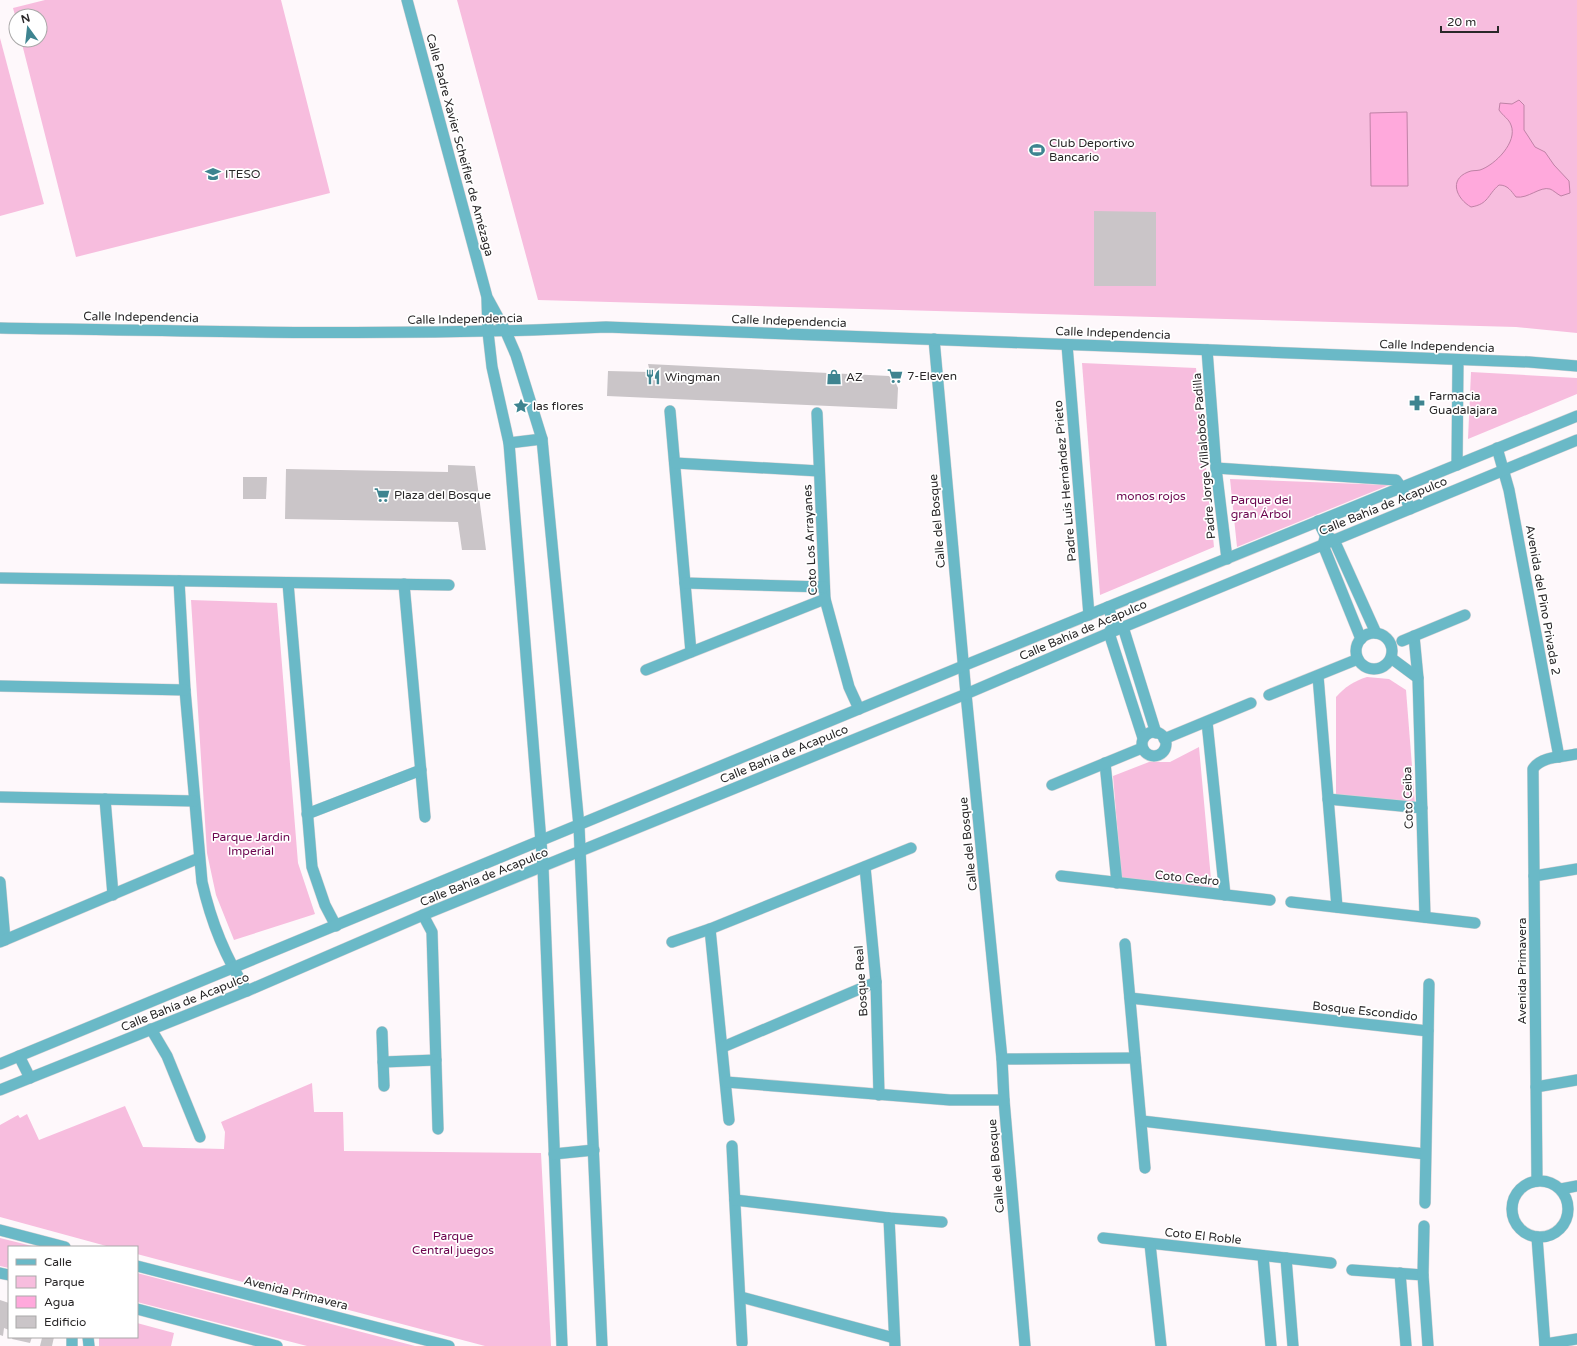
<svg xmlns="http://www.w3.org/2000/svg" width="1577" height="1346" font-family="'Varela Round',sans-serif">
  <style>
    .green { fill: #f7bdde }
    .water { fill: #ffa9dc; stroke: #bf82a6 }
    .building { fill: #cac5c8 }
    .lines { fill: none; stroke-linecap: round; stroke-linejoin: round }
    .minor-casing { stroke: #d8d3d5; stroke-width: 12 }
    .tertiary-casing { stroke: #d8d3d5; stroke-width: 12 }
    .minor { stroke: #6ab9c7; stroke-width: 11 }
    .tertiary { stroke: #6ab9c7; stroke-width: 11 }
    .labels { text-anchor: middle; stroke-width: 3.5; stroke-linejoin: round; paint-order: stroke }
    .poi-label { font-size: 12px; fill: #2a2829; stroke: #fff; text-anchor: start }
    .street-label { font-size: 12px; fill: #2a2829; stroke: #fff }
    .park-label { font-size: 12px; fill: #6c054f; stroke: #fff }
  </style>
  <rect width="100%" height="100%" fill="#fef8fb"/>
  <!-- green -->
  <g class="green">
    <polygon points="45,0 281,0 330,193 76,257 21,40 40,40 40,16 16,16 16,19 13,8"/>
    <polygon points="457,0 1577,0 1577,333 1516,327 538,300"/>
    <polygon points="0,38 44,204 0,216"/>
    <polygon points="1082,363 1196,368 1214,547 1100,595"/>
    <polygon points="1471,372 1577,378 1577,394 1468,439"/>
    <polygon points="1230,479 1389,485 1237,547"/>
    <polygon points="191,600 277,603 298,863 315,914 234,940 216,895 207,853"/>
    <path d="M 1367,677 L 1389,679 L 1406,690 L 1415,804 L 1336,798 L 1336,697 C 1345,687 1354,681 1367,677 Z"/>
    <polygon points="1199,747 1212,890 1122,885 1113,776 1149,762 1170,762"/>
    <polygon points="312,1083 314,1112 343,1112 344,1151 541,1153 551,1346 485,1346 137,1254 137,1247 110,1247 0,1217 0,1125 18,1115 20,1118 27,1114 39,1140 125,1106 143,1147 224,1149 225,1132 221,1122"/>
    <polygon points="0,1238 36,1247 9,1247 9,1268 0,1266"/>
    <polygon points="137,1273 415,1346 307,1346 137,1302"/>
    <polygon points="137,1323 174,1333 171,1346 99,1346 99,1337 137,1337"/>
  </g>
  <!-- water -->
  <g class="water">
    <path d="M 1519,100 L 1524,105 L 1524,130 L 1528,136 L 1535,147 L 1545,152 L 1554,165 L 1569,181 L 1570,193 L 1561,196 C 1557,194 1553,190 1550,189 C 1540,186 1528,199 1516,197 C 1511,191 1508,185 1499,185 C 1487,195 1489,204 1471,207 C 1457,199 1448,180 1468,172 C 1472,170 1476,171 1480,170 C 1495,165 1518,142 1511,125 C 1509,119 1503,116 1499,110 L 1500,103 L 1512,104 Z"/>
    <polygon points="1407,112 1408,186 1371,186 1370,113"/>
  </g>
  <!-- building -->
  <g class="building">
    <polygon points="1094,211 1156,212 1156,286 1094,286"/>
    <polygon points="648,364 889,376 895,381 898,388 897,409 607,396 608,371 650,372"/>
    <polygon points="448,465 475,466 486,550 462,550 458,522 285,519 286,469 448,472"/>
    <polygon points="243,477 267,477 266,499 243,499"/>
    <polygon points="0,1300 9,1303 9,1330 4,1328 3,1336 0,1335"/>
    <polygon points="13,1337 32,1337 30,1343 12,1339"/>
    <polygon points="39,1337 54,1337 52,1346 40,1346 42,1338"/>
  </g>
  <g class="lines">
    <defs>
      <g id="minor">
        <polyline points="488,332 492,367 509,443 543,867 562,1346"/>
        <polyline points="506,332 516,355 542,439 579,826 602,1346"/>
        <polyline points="934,339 966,694 1002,1059 1004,1100 1025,1346"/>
        <polyline points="1067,345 1089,615"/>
        <polyline points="1207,350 1216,468 1227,559"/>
        <polyline points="670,411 691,652"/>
        <polyline points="817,413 825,599 849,687 859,709"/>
        <polyline points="509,443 542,439"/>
        <polyline points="1497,448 1509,490 1559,757"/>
        <polyline points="675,463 819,471"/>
        <polyline points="1457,465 1458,360"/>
        <polyline points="1216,468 1396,480 1401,487 1410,509"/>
        <polyline points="1318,521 1325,535 1334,540 1376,633"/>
        <polyline points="1325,538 1323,545 1361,639"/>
        <polyline points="0,578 449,585"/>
        <path d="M 179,581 L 185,690 L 202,882 C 211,922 225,957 247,991"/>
        <polyline points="288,583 312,867 325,905 336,926"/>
        <polyline points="685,583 824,587"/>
        <polyline points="404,584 425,817"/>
        <polyline points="1108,607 1114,623 1109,633 1143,738"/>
        <polyline points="1116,624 1123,627 1156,733"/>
        <circle cx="1374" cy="651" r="18"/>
        <polyline points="1414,636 1418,678 1425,917"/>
        <polyline points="1402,641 1465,615"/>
        <polyline points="1391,658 1418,678"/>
        <polyline points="646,670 825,599"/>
        <polyline points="1318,676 1337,907"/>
        <polyline points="0,686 185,690"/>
        <polyline points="1269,695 1358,659"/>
        <polyline points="1207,722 1225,895"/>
        <circle cx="1154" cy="744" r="12"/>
        <polyline points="1164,739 1251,703"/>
        <polyline points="1105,763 1117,883"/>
        <polyline points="1052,785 1142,748"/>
        <polyline points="0,797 194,801"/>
        <polyline points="105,799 113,895"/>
        <polyline points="1328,799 1422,808"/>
        <polyline points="307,814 421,770"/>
        <polyline points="865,867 876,982 879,1095"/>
        <polyline points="1061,876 1270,900"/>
        <polyline points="1534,876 1577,869"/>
        <polyline points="0,882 5,940"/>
        <polyline points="1291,902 1475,923"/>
        <polyline points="423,915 432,932 438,1129"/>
        <polyline points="710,929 729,1120"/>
        <polyline points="0,942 199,858"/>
        <polyline points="672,942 710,929 911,848"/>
        <polyline points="1125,944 1145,1168"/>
        <polyline points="1130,998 1428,1031"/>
        <polyline points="151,1029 167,1056 200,1137"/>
        <polyline points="382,1032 384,1086"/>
        <polyline points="723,1047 876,982"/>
        <polyline points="19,1056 30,1078"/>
        <polyline points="1002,1059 1135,1058"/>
        <polyline points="383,1062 436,1060"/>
        <polyline points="0,1064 963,666 1577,416"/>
        <polyline points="726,1082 950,1100 1004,1100"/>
        <polyline points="1536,1087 1577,1080"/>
        <polyline points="0,1090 247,991 423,915 966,694 1109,633 1577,440"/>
        <polyline points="1142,1121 1425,1154"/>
        <polyline points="732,1146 742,1343"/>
        <polyline points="554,1154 594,1150"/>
        <path d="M 1537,1181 L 1533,769 C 1541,756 1563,757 1577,754"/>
        <circle cx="1540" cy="1209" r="28"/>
        <polyline points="1561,1189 1577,1186"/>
        <polyline points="735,1200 889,1218 942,1222"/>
        <polyline points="1425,1203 1429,984"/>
        <polyline points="889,1218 895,1346"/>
        <polyline points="0,1230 65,1247"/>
        <polyline points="1537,1237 1545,1346"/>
        <polyline points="1103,1238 1331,1263"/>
        <polyline points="1150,1244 1161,1346"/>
        <polyline points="1263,1256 1271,1346"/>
        <polyline points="1286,1258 1293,1346"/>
        <polyline points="137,1266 449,1346"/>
        <polyline points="1352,1270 1423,1275 1428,1346"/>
        <polyline points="0,1273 9,1275"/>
        <polyline points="1400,1273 1406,1346"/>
        <polyline points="1423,1275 1424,1226"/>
        <polyline points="741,1297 894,1338"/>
        <polyline points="137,1309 277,1346"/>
        <polyline points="72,1337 72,1346"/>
        <polyline points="88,1337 89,1346"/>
        <polyline points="1545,1344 1577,1339"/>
      </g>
      <g id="tertiary">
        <polyline points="407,0 487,297 506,332"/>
        <polyline points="487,299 488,332"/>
        <path d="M 0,328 C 202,331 404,337 606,327 L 1529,362 L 1577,366"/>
      </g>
    </defs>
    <!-- minor casing -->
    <use href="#minor" class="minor-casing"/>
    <!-- tertiary casing -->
    <use href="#tertiary" class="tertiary-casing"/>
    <!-- minor -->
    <use href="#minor" class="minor"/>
    <!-- tertiary -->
    <use href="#tertiary" class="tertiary"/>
  </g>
  <!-- icons -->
  <defs>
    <symbol id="stadium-bare" viewBox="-9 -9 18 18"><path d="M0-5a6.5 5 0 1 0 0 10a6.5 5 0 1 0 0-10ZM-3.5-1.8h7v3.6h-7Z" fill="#3e8490" stroke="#fff" stroke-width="2.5" paint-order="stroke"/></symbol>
    <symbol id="university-bare" viewBox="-9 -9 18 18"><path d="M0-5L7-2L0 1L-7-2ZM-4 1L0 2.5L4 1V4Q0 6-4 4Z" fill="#3e8490" stroke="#fff" stroke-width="2.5" paint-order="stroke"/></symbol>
    <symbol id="supermarket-bare" viewBox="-9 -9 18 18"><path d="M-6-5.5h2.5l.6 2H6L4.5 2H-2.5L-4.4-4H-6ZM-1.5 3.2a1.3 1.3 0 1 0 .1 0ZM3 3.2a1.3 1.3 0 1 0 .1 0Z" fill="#3e8490" stroke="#fff" stroke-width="2.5" paint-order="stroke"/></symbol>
    <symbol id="restaurant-bare" viewBox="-9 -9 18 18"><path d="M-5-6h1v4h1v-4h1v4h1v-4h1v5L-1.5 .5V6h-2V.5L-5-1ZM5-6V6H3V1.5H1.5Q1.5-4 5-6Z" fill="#3e8490" stroke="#fff" stroke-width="2.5" paint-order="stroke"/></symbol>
    <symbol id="shop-bare" viewBox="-9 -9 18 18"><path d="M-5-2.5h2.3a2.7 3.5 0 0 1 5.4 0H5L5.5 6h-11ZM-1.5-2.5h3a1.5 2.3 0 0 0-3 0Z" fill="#3e8490" stroke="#fff" stroke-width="2.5" paint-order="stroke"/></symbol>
    <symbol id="pharmacy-bare" viewBox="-9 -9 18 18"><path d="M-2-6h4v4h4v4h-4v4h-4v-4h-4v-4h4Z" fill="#3e8490" stroke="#fff" stroke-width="2.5" paint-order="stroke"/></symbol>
    <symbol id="sight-bare" viewBox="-9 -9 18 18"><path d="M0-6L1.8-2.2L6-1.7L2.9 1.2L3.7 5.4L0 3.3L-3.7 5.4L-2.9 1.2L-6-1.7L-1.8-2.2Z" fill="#3e8490" stroke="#fff" stroke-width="2.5" paint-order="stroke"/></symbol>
  </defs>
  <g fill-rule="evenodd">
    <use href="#stadium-bare" x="1026" y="139" width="22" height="22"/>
    <use href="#university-bare" x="202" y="163" width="22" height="22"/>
    <use href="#supermarket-bare" x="884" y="365" width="22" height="22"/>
    <use href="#restaurant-bare" x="642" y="366" width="22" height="22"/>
    <use href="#shop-bare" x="823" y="366" width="22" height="22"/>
    <use href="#pharmacy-bare" x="1406" y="392" width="22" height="22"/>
    <use href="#sight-bare" x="510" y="395" width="22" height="22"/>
    <use href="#supermarket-bare" x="371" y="484" width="22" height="22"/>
  </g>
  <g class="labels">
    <!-- poi labels -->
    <g class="poi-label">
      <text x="1049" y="147">Club Deportivo<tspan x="1049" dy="14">Bancario</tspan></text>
      <text x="225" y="178">ITESO</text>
      <text x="907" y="380">7-Eleven</text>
      <text x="665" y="381">Wingman</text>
      <text x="846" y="381">AZ</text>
      <text x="1429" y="400">Farmacia<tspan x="1429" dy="14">Guadalajara</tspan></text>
      <text x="533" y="410">las flores</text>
      <text x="394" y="499">Plaza del Bosque</text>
    </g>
    <!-- street labels -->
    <g class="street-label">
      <text transform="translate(460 145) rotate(75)" y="4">Calle Padre Xavier Scheifler de Amézaga</text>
      <text transform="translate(141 317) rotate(1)" y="4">Calle Independencia</text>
      <text transform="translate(465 319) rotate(-1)" y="4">Calle Independencia</text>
      <text transform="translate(789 321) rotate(2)" y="4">Calle Independencia</text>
      <text transform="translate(1113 333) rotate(2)" y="4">Calle Independencia</text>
      <text transform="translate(1437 346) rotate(2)" y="4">Calle Independencia</text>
      <text transform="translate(1204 456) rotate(-95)" y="4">Padre Jorge Villalobos Padilla</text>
      <text transform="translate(1065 481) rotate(-95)" y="4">Padre Luis Hernández Prieto</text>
      <text transform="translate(1383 506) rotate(-22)" y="4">Calle Bahía de Acapulco</text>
      <text transform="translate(937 521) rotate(-95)" y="4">Calle del Bosque</text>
      <text transform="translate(810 540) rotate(-93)" y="4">Coto Los Arrayanes</text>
      <text transform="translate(1543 600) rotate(80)" y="4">Avenida del Pino Privada 2</text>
      <text transform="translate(1083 630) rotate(-23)" y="4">Calle Bahía de Acapulco</text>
      <text transform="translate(784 754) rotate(-22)" y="4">Calle Bahía de Acapulco</text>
      <text transform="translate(1408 798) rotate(-92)" y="4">Coto Ceiba</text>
      <text transform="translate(968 844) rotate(-96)" y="4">Calle del Bosque</text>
      <text transform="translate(484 877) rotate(-22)" y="4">Calle Bahía de Acapulco</text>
      <text transform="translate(1187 878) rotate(6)" y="4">Coto Cedro</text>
      <text transform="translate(1522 971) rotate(-90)" y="4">Avenida Primavera</text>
      <text transform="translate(861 981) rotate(-94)" y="4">Bosque Real</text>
      <text transform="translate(185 1002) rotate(-22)" y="4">Calle Bahía de Acapulco</text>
      <text transform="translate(1365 1011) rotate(6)" y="4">Bosque Escondido</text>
      <text transform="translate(996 1166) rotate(-95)" y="4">Calle del Bosque</text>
      <text transform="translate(1203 1236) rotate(6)" y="4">Coto El Roble</text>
      <text transform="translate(296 1293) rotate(14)" y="4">Avenida Primavera</text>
    </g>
    <!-- park labels -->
    <g class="park-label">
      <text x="1151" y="500">monos rojos</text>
      <text x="1261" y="504">Parque del<tspan x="1261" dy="14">gran Árbol</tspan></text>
      <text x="251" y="841">Parque Jardin<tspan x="251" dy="14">Imperial</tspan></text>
      <text x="453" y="1240">Parque<tspan x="453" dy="14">Central juegos</tspan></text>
    </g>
  </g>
  <!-- legend -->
  <rect x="8" y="1246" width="130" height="92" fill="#ffffff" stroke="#aaa9a9"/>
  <rect x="16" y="1259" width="20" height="6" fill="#6ab9c7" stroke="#aaa9a9"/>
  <text x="44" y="1266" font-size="12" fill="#2a2829">Calle</text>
  <rect x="16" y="1276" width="20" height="12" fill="#f7bdde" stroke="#aaa9a9"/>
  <text x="44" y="1286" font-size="12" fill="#2a2829">Parque</text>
  <rect x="16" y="1296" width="20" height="12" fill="#ffa9dc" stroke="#aaa9a9"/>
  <text x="44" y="1306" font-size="12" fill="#2a2829">Agua</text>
  <rect x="16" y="1316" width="20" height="12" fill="#cac5c8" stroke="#aaa9a9"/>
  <text x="44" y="1326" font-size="12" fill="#2a2829">Edificio</text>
  <!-- north arrow -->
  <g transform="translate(28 28) rotate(345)"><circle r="19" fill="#ffffff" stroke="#aaa9a9"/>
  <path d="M0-3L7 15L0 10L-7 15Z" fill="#3e8490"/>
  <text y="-6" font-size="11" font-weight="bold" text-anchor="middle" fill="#2a2829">N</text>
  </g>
  <!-- scale -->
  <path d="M1441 26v6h57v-6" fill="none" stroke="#2a2829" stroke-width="2"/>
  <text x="1447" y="26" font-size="12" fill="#2a2829" stroke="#ffffff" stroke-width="3" paint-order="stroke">20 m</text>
</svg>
